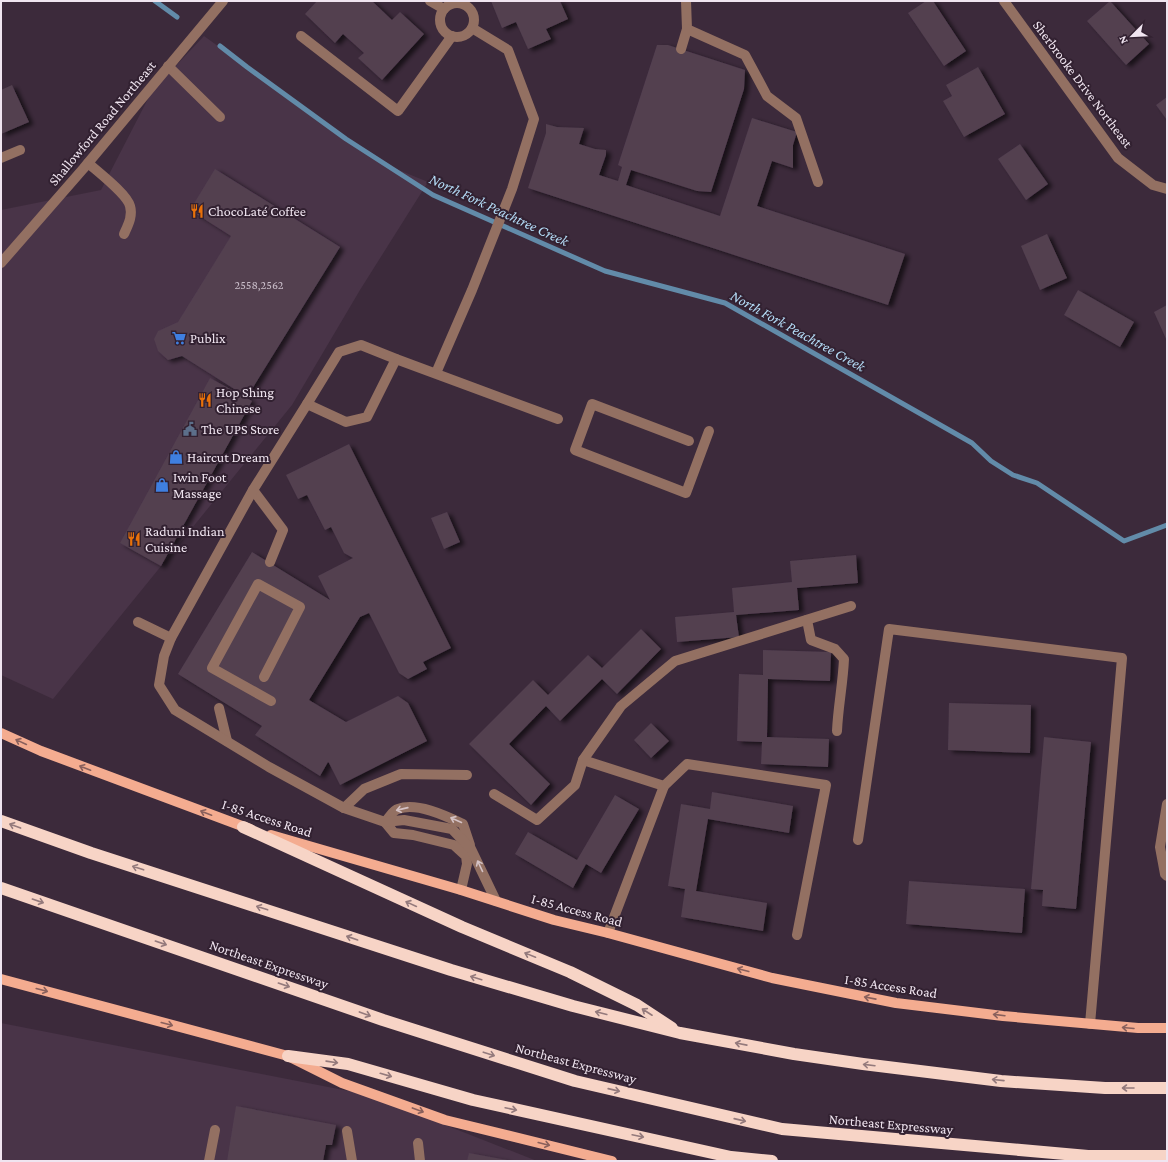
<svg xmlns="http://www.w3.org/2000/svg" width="1168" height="1162" font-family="'Crimson Pro',serif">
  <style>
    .built { fill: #493448 }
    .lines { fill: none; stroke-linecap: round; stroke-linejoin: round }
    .stream { stroke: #628ba9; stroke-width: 5 }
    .building { fill: #523f50; filter: url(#shadow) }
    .minor { stroke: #937062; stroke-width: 10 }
    .major { stroke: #f4ac90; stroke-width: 10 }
    .highway { stroke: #f7d4c6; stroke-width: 12 }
    .oneway { stroke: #89605c }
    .oneway2 { stroke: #d4c2c5 }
    .oneway3 { stroke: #947a7c }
    .labels { text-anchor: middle; stroke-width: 4; stroke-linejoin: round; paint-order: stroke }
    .number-label { font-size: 12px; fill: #c8bcc8 }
    .street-label { font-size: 14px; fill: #f0e5f0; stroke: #322131 }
    .poi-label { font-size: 14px; fill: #f0e5f0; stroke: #322131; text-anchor: start }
    .water-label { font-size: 15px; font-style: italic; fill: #b4dbf6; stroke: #322131 }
  </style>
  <defs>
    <filter id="shadow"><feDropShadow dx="4.5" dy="2.5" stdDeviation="2" flood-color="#0009"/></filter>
  </defs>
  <rect width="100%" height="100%" fill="#3c2a3b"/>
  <!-- built -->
  <g class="built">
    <polygon points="204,36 377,161 428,182 360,290 292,405 53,699 1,675 1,210 101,190 152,91"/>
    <polygon points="1,1023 369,1095 537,1161 1,1160"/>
  </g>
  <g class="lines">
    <!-- stream -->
    <g class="stream">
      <polyline points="155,1 177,17"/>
      <polyline points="220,46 247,67 346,139 433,195 605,271 725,303 972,443 991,461 1013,475 1037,483 1124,541 1167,525"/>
    </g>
  </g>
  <!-- building -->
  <g class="building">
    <polygon points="317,1 372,1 392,20 400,12 424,34 382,80 358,58 364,53 343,34 335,43 305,14"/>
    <polygon points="491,1 560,1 568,19 546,29 551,39 528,49 516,22 502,28"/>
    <polygon points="926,1 933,1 966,51 944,66 908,13"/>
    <polygon points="1110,1 1149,44 1126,65 1087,21"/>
    <polygon points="657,45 668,45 745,70 744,89 711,192 697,191 631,170 626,185 720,216 752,118 797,132 793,145 793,168 772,161 757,206 905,254 888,305 528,188 546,133 546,124 557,127 584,128 579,144 595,149 606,150 606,155 599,175 618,181 622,167 618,165"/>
    <polygon points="978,67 1005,114 964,137 943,101 952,96 946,85"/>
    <polygon points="12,85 29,122 1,134 1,90"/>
    <polygon points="1167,97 1167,120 1156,105"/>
    <polygon points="1020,144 1048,184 1026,200 998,159"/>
    <polygon points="215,169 340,247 247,397 182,356 168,360 158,351 154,339 158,331 178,322 231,236 190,210"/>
    <polygon points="1047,234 1067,278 1040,290 1021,246"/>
    <polygon points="1078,290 1134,322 1120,347 1064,315"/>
    <polygon points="1167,305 1167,341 1154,312"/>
    <polygon points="210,378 252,401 161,566 120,543"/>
    <polygon points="349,444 451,648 423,662 427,669 408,679 399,673 369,613 360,617 309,700 346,722 398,696 408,703 427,741 340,785 329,763 328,762 320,776 255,735 262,726 178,674 252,552 330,600 318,576 353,558 344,553 331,527 325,530 307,495 298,499 286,475"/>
    <polygon points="447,512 460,542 444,549 431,518"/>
    <polygon points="856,555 858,583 797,588 799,610 736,615 739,637 677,642 675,617 734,612 732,588 792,582 790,561"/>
    <polygon points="641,629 661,649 617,694 602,679 560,721 546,706 509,744 550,784 531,805 469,744 533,680 548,695 588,655 602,668"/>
    <polygon points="763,650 831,652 830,681 768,679 767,737 829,739 828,767 761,764 762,742 737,741 739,674 763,675"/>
    <polygon points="949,703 1031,705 1030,753 948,750"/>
    <polygon points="651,723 669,741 651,758 634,740"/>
    <polygon points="1044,737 1091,742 1076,909 1042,906 1043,890 1031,889"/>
    <polygon points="712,792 793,806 789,833 708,819 696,891 767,903 763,931 681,917 685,889 668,886 681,804 710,809"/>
    <polygon points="615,795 639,809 601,873 586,864 573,888 515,854 528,832 577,860"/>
    <polygon points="909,881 1025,889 1022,933 906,924"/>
    <polygon points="236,1106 336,1125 332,1145 326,1145 323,1161 227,1161"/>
    <polygon points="469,1153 507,1160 507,1161 467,1161"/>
  </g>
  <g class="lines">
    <!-- minor -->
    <g class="minor">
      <polyline points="430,1 444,9"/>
      <polyline points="686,1 687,29 745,55 767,96 796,118 818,182"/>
      <polyline points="1004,1 1118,158 1153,185 1167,189"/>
      <circle cx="457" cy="20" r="17"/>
      <polyline points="301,36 398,111 452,36"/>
      <polyline points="681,49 687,29"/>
      <polyline points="168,66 220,117"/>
      <polyline points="1,158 20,150"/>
      <path d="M 88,163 C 98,172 127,194 130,206 C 133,216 128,225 124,234"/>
      <polyline points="1,263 83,169 223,1"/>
      <polyline points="436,373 472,290 512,189 534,119 508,50 472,28"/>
      <polyline points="307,404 346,422 367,417 396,359"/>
      <polyline points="689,441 592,404 575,450 686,493 709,431"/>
      <polyline points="253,490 283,530 270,562"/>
      <path d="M 807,620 L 811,640 L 835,649 L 844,659 C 843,683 838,707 837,731"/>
      <polyline points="138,622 171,638"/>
      <polyline points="264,677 300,607 258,584 212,668 271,701"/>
      <polyline points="219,708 227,741"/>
      <polyline points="583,760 664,786"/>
      <polyline points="494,794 537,820 575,785 583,760 621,706 675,661 851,606"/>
      <polyline points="1167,804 1160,847 1165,874 1167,876"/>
      <polyline points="344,808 364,789 401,774 467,775"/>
      <polyline points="385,822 394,833 413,835 454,845 466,856 467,864 461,890"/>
      <path d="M 385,822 C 389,818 393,810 398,809 C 417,802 446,816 463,824 L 470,845"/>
      <polyline points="858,840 889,629 1122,658 1090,1024"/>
      <polyline points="496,901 471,849 452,829 404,820 385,822 344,808 269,767 175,710 159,685 164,656 171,638 253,490 307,404 339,352 361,345 396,359 558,419"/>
      <polyline points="608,933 664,786 687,764 826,785 797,935"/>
      <polyline points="347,1131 352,1161"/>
      <polyline points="418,1143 420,1161"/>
      <polyline points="209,1161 215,1130"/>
    </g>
    <!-- major -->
    <g class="major">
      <polyline points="1,733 41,751 250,829"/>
      <polyline points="271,835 461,890 554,920 608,933 772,978 896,1003 1003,1016 1138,1028 1167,1028"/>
      <polyline points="1,979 288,1056 342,1083 445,1120 612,1161"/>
    </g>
    <!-- highway -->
    <g class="highway">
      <polyline points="1,821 91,853 451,970 573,1006 680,1033 794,1054 863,1064 1001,1081 1105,1088 1167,1088"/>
      <polyline points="243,827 462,927 570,972 637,1005 672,1028"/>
      <polyline points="1,888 383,1020 575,1081 782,1129 1088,1156 1167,1156"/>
      <polyline points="288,1056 348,1064 473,1100 731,1157 772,1161"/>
    </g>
  </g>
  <!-- one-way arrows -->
  <defs><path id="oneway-shaft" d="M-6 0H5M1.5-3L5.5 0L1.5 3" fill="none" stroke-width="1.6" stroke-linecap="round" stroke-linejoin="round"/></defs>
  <g class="oneway">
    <use href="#oneway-shaft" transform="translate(21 742) rotate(-155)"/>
    <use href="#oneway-shaft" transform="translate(85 768) rotate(-159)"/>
    <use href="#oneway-shaft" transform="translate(206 813) rotate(-159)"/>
    <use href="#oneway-shaft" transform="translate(743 970) rotate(-165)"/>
    <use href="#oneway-shaft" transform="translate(42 990) rotate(15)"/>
    <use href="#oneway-shaft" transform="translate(870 998) rotate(-169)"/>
    <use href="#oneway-shaft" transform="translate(999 1015) rotate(-173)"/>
    <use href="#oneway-shaft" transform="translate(167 1024) rotate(15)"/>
    <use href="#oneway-shaft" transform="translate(1128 1028) rotate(-175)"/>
    <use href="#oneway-shaft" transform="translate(418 1110) rotate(20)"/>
    <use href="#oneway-shaft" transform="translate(544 1144) rotate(14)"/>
  </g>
  <g class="oneway2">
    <use href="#oneway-shaft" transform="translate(402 809) rotate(167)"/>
    <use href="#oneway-shaft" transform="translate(456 820) rotate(-156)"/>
    <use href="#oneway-shaft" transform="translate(480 866) rotate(-115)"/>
  </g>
  <g class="oneway3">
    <use href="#oneway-shaft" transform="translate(15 826) rotate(-160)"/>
    <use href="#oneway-shaft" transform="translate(138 868) rotate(-162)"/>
    <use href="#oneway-shaft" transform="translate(38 901) rotate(19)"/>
    <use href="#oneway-shaft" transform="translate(411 904) rotate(-155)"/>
    <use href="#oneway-shaft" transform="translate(262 908) rotate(-162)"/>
    <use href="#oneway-shaft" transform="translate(352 938) rotate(-161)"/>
    <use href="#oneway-shaft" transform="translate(161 943) rotate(19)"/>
    <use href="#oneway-shaft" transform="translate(530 955) rotate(-158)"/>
    <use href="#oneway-shaft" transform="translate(476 978) rotate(-163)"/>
    <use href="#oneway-shaft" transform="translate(284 985) rotate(19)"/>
    <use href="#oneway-shaft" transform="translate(647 1012) rotate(-147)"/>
    <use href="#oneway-shaft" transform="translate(601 1013) rotate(-166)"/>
    <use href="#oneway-shaft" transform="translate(365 1014) rotate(20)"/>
    <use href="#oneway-shaft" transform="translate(741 1044) rotate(-169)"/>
    <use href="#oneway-shaft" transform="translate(489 1054) rotate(18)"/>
    <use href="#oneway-shaft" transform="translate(332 1062) rotate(8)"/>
    <use href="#oneway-shaft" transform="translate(869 1065) rotate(-173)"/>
    <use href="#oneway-shaft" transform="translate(386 1075) rotate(16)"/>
    <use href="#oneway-shaft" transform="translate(998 1080) rotate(-174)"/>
    <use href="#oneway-shaft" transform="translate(1128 1088) rotate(-180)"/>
    <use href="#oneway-shaft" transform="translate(614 1090) rotate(13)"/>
    <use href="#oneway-shaft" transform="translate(511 1109) rotate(12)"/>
    <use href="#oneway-shaft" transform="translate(740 1120) rotate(13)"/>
    <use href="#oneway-shaft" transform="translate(638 1136) rotate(12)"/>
  </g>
  <!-- icons -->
  <defs>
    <symbol id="restaurant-bare" viewBox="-9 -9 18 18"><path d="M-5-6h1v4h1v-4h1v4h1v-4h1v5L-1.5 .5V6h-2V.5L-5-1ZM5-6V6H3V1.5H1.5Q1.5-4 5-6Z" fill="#e8710a" stroke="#322131" stroke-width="2.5" paint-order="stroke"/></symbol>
    <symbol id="supermarket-bare" viewBox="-9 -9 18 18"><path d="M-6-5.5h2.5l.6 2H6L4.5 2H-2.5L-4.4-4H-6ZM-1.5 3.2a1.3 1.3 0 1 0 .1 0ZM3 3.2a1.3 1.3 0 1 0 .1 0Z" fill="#3f7fe0" stroke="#322131" stroke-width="2.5" paint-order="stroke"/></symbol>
    <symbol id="civic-bare" viewBox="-9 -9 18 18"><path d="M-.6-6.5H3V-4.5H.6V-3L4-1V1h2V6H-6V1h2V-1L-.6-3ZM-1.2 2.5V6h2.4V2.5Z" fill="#5c6f8a" stroke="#322131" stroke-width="2.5" paint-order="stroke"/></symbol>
    <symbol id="shop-bare" viewBox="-9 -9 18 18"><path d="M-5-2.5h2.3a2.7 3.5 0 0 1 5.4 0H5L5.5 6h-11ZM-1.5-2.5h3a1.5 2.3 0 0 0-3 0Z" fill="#3f7fe0" stroke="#322131" stroke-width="2.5" paint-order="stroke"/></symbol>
  </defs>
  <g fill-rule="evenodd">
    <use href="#restaurant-bare" x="187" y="201" width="20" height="20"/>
    <use href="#supermarket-bare" x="169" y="328" width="20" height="20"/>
    <use href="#restaurant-bare" x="195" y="390" width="20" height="20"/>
    <use href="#civic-bare" x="180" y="419" width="20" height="20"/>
    <use href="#shop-bare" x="166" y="447" width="20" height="20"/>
    <use href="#shop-bare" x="152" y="475" width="20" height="20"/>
    <use href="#restaurant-bare" x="124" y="529" width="20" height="20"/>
  </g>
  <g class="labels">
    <!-- number labels -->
    <g class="number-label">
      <text x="259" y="289">2558,2562</text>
    </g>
    <!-- street labels -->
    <g class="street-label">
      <text transform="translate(1083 84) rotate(53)" y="5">Sherbrooke Drive Northeast</text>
      <text transform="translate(102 123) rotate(-50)" y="5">Shallowford Road Northeast</text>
      <text transform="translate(267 818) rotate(18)" y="5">I-85 Access Road</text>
      <text transform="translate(577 910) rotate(15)" y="5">I-85 Access Road</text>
      <text transform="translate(269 964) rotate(19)" y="5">Northeast Expressway</text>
      <text transform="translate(891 986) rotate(9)" y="5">I-85 Access Road</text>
      <text transform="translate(576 1063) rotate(15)" y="5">Northeast Expressway</text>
      <text transform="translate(891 1124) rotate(5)" y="5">Northeast Expressway</text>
    </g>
    <!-- poi labels -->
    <g class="poi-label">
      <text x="208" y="216">ChocoLaté Coffee</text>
      <text x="190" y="343">Publix</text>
      <text x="216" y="397">Hop Shing<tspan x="216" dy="16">Chinese</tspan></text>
      <text x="201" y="434">The UPS Store</text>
      <text x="187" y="462">Haircut Dream</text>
      <text x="173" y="482">Iwin Foot<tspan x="173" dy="16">Massage</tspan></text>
      <text x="145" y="536">Raduni Indian<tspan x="145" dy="16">Cuisine</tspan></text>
    </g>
    <!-- water labels -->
    <g class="water-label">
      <text transform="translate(499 210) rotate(25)" y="5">North Fork Peachtree Creek</text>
      <text transform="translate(798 331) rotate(29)" y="5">North Fork Peachtree Creek</text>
    </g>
  </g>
  <!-- border -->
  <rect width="1168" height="1162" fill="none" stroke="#f0e5f0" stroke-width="4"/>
  <!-- north arrow -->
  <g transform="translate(1132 36) rotate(246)" stroke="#322131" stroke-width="3" paint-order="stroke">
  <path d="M0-3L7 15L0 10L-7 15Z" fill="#f0e5f0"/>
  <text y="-6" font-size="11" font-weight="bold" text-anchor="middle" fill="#f0e5f0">N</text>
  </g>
</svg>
